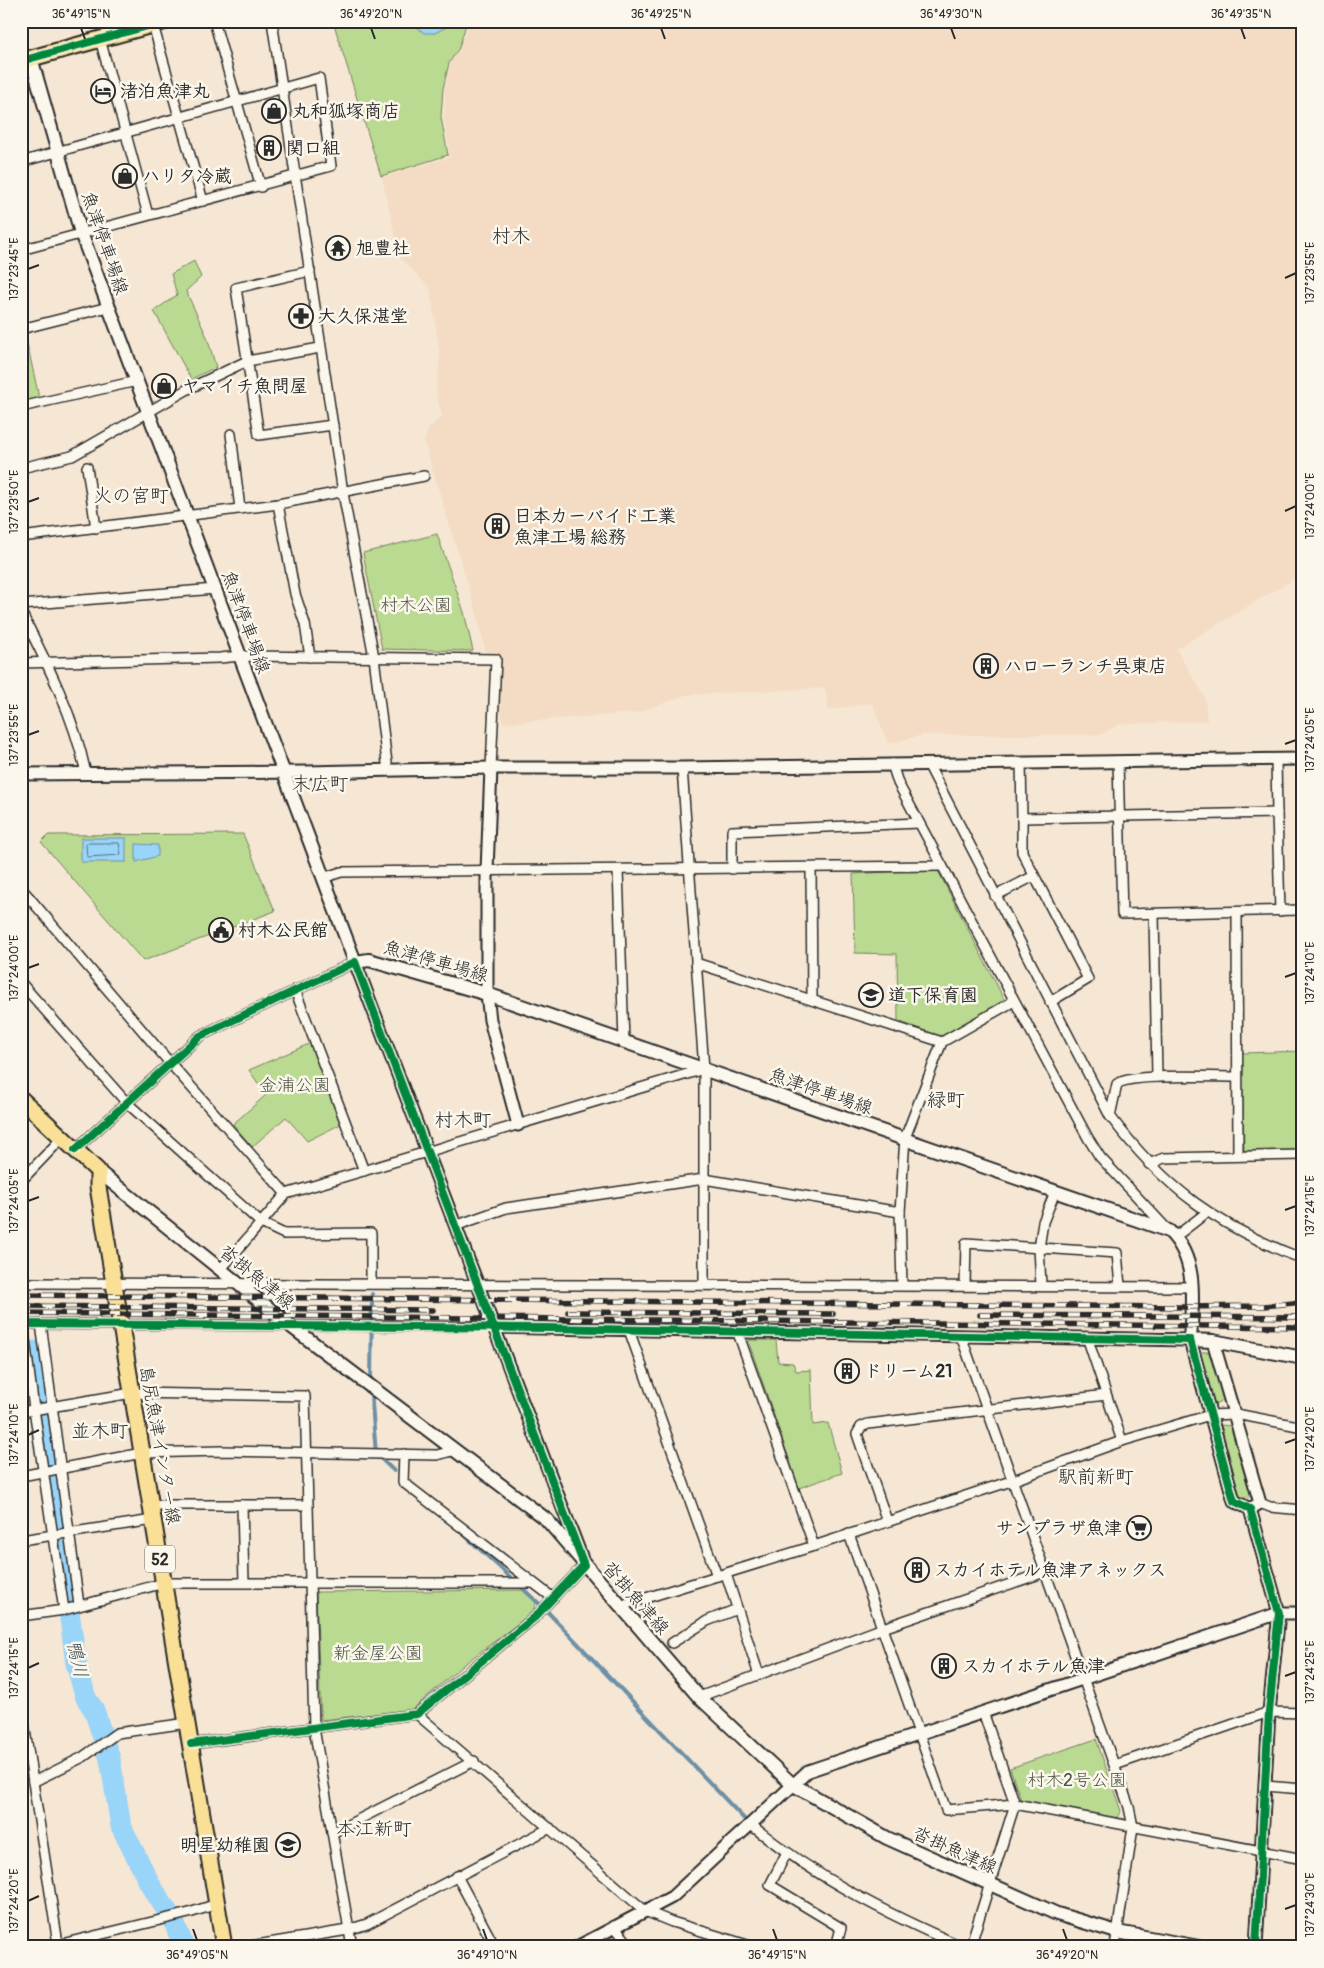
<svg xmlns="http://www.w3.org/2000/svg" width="1324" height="1968" font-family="Pangolin,'Klee One',sans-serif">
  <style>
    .built { fill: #f3dcc3 }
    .green { fill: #bad991; stroke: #72825e }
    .water { fill: #99d4f9; stroke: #6d90a7 }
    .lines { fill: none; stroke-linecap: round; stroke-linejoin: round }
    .shore { stroke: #576f7d; stroke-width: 1 }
    .stream { stroke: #6d90a7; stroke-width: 4 }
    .river { stroke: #99d4f9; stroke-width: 21 }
    .minor-casing { stroke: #2b2b2b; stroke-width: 12 }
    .tertiary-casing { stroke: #2b2b2b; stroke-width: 15 }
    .secondary-casing { stroke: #2b2b2b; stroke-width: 16 }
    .primary-casing { stroke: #2b2b2b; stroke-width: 19 }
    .minor { stroke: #fbf7ec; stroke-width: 9 }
    .tertiary { stroke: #fbf7ec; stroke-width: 11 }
    .secondary { stroke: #fbf7ec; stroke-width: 12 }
    .primary { stroke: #fadf96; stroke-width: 15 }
    .rail-casing { stroke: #2b2b2b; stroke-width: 5.5 }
    .rail { stroke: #fbf7ec; stroke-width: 4; stroke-dasharray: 11; stroke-linecap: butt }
    .cycleway-casing { stroke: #fbf7ec; stroke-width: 11 }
    .cycleway { stroke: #00873e; stroke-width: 8 }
    .ticks { fill: none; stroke: #2b2b2b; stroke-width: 2 }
    .labels { text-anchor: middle; stroke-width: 5; stroke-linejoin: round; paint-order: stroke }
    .shield { fill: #fbf7ec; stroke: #696865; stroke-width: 1 }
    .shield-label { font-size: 16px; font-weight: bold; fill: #2b2b2b }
    .poi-label { font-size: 18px; font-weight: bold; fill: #2b2b2b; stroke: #fbf7ec; text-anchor: start }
    .street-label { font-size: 18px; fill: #2b2b2b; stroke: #fbf7ec }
    .park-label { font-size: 18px; fill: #4f5644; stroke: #fbf7ec }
    .neighbourhood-label { font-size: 19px; fill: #2b2b2b; stroke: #fbf7ec }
    .water-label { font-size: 19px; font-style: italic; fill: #46555e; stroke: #fbf7ec }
    .neatline { fill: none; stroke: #2b2b2b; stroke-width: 2 }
    .ticks-label { font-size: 12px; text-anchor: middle; fill: #2b2b2b }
  </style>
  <rect width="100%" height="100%" fill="#f6e7d4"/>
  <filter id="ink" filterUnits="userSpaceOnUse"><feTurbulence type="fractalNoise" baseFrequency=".02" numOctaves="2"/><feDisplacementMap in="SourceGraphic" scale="10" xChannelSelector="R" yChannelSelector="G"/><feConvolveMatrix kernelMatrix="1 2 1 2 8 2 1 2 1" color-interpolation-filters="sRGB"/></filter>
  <g filter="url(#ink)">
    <!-- built -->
    <polygon class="built" points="469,21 1303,21 1303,574 1176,649 1205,697 1207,721 1121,724 1100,735 922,735 888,744 872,703 828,710 825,688 686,695 637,713 503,723 475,608 424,442 429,428 442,416 436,393 440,355 430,288 400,258 382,177 450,157 444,119 445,89 450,63 461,48"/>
    <!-- green -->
    <g class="green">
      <polygon points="333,21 467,21 459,48 449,63 443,89 441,117 448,155 381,176"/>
      <polygon points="194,261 201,277 186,291 207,337 216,367 191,379 154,311 177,295 171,274"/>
      <polygon points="21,329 24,329 40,402 21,406"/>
      <polygon points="437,534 464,612 473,651 382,649 363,553"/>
      <polygon points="243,834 275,911 143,961 41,842 48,835"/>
      <polygon points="937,869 1005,1001 941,1037 898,1021 897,954 855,953 853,874"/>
      <polygon points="311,1043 341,1124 307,1141 286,1117 252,1147 233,1124 266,1095 249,1070"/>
      <polygon points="1303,1051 1303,1150 1244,1151 1242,1053"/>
      <polygon points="748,1340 776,1340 778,1362 793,1363 796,1371 811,1370 813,1425 828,1423 842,1473 799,1488"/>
      <polygon points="1199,1352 1210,1352 1224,1400 1215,1405"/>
      <polygon points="1221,1425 1231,1426 1251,1497 1240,1497"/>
      <polygon points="525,1590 536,1603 532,1613 463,1665 412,1710 321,1720 316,1592"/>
      <polygon points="1096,1739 1121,1811 1115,1820 1021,1800 1010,1768"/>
    </g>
    <!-- water -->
    <g class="water">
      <polygon points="409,21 453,21 452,24 435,33 424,33"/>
      <rect x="81" y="838" width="45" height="24"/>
      <polygon points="136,844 158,845 158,856 136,862"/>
    </g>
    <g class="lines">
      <!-- shore -->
      <polygon class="shore" points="88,843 119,843 121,855 87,857 86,845"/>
      <!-- stream -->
      <g class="stream">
        <polyline points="371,1384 372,1294"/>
        <polyline points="371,1391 376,1454 394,1471"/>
        <polyline points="460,1531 544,1608 748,1823"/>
      </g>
      <!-- river -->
      <polyline class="river" points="35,1351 76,1664 86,1698 94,1710 110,1759 121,1826 150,1884 174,1922 184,1947"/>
      <defs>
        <g id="minor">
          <polyline points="214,21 261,187"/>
          <polyline points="272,21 343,493 374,657 388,771"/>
          <polyline points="153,25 203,201"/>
          <polyline points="100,39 148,215"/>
          <polyline points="21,162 319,78 331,166 21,250"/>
          <polyline points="310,271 236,288 259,435 333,425"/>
          <polyline points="21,329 108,307"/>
          <polyline points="21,407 137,381"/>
          <polyline points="231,434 240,509"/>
          <polyline points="87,467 96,528"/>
          <polyline points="21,468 72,456 188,389 247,361 320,348"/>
          <polyline points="21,537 278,504"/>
          <polyline points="21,605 215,589"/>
          <path d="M 21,612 C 47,663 75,718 86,774"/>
          <polyline points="310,657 305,624 295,594 278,504 424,476"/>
          <polyline points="21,663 220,658 240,656 496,659 491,768"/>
          <polyline points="1276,759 1277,813"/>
          <polyline points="1118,761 1122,914 1303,910"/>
          <polyline points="1021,762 1022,818 1277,813 1280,911"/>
          <polyline points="892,764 898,783 1088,1138 1100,1157 1168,1230"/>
          <path d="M 928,764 L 1110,1116 C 1164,1188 1218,1227 1303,1259"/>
          <polyline points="682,768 704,1069 704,1284"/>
          <polyline points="1022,818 1022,852 1088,979 1050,1002"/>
          <polyline points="811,868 812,1000"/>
          <polyline points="732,869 732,831 919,823"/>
          <polyline points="618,870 624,1041"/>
          <polyline points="323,878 341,872 942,866"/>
          <polyline points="21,888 170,1063 286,1194"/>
          <polyline points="995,896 1034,876"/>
          <polyline points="21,904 30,898"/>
          <polyline points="1237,913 1238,1156"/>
          <polyline points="1154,914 1157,1077"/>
          <polyline points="696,963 942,1042"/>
          <polyline points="21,983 126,1102 261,1223 284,1234 371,1233 371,1283"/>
          <polyline points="295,990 364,1171"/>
          <path d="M 1110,1116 L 1117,1084 C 1130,1073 1214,1077 1236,1077"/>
          <polyline points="75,1150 200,1036 355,962"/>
          <polyline points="1149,1164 1164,1158 1303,1155"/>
          <polyline points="21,1181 62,1138"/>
          <polyline points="455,1226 506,1208 704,1179 900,1212"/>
          <polyline points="1175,1237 1206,1213"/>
          <polyline points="21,1265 25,1283"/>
          <polyline points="220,1270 286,1194 704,1069"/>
          <polyline points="21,1283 1192,1287"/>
          <polyline points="902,1285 900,1212 905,1138 942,1042 1014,1001"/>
          <polyline points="965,1285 966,1243 1117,1253 1120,1286"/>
          <polyline points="1041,1285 1039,1248 1043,1222 1055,1192"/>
          <polyline points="21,1324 495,1327"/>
          <polyline points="23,1324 34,1409 64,1610"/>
          <polyline points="41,1324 79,1605"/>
          <polyline points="629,1330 717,1576"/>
          <polyline points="738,1333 814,1546"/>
          <polyline points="961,1336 1129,1807 1133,1827 1115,1947"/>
          <polyline points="1087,1337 1122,1441"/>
          <polyline points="21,1412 132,1393 305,1396 314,1728 352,1947"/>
          <polyline points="404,1454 403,1482 553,1598"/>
          <polyline points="21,1476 142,1453 220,1451 437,1455 452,1451"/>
          <polyline points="1260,1503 1270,1507 1303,1510"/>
          <polyline points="151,1505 308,1505"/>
          <polyline points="242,1505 244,1582"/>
          <polyline points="887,1521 857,1434 861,1427 868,1424 1106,1395"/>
          <polyline points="849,1534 946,1810 1015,1804 1303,1859"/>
          <polyline points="21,1540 153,1520"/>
          <polyline points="726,1574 759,1675"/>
          <polyline points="620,1606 814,1546 1014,1480 1122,1441 1210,1415 1236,1414 1303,1427"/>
          <polyline points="21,1616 64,1610 164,1583 533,1583"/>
          <polyline points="672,1643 707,1621 737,1609"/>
          <polyline points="699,1697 883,1628 1045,1572"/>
          <polyline points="21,1704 58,1944"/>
          <polyline points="417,1714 645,1911 672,1922 754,1947"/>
          <polyline points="191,1744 417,1714 535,1617 584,1565"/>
          <polyline points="1115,1765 1269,1712 1303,1713"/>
          <polyline points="33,1782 83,1757 117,1733 187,1723"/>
          <polyline points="1265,1786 1303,1789"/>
          <path d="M 750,1824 C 816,1878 885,1913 963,1947"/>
          <polyline points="332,1833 474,1761"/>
          <polyline points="786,1854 770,1885 841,1928 836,1947"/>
          <polyline points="457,1876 495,1947"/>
          <polyline points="614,1926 631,1947"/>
          <polyline points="49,1947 189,1913 217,1904"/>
          <polyline points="244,1947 348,1930 367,1924 550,1828"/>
          <polyline points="970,1947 1015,1804 983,1712"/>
        </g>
        <g id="tertiary">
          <polyline points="491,768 487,871 487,994 490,1020 518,1125"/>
          <polyline points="21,774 306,772 491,768 682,768 1303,759"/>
          <polyline points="355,962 581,1556"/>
          <polyline points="495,1327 1190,1340 1234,1501 1250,1509 1279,1613 1269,1712 1256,1947"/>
          <polyline points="1213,1341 1260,1503 1250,1509"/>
          <polyline points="577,1947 672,1897 808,1771 1279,1613 1303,1613"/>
        </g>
        <g id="secondary">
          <path d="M 31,58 L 81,233 L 355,962 L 369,960 L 487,994 L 1169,1231 C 1199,1260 1192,1303 1190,1340 L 1213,1341 L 1303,1358"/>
          <polyline points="98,1171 292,1327 547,1520 699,1697 792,1784 887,1838 1057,1914 1117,1932 1199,1947"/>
        </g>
        <g id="primary">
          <polyline points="21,61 166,21"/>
          <polyline points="21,1099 98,1171 98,1187 224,1947"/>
        </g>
      </defs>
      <!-- minor casing -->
      <use href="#minor" class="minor-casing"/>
      <!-- tertiary casing -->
      <use href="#tertiary" class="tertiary-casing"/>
      <!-- secondary casing -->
      <use href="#secondary" class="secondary-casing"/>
      <!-- primary casing -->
      <use href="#primary" class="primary-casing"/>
      <!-- minor -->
      <use href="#minor" class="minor"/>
      <!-- tertiary -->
      <use href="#tertiary" class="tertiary"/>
      <!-- secondary -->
      <use href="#secondary" class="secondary"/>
      <!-- primary -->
      <use href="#primary" class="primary"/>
      <defs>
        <g id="rail">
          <polyline points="21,1295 1180,1307 1264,1306 1303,1302"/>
          <polyline points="21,1306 433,1310"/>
          <polyline points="568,1312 833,1314"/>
          <polyline points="21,1313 1303,1327"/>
          <polyline points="980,1315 1303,1317"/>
        </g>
      </defs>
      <!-- rail casing -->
      <use href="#rail" class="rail-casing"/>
      <!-- rail -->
      <use href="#rail" class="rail"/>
      <defs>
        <g id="cycleway">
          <polyline points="21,61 166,21"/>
          <polyline points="75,1150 200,1036 355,962 584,1565 535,1617 417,1714 191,1744"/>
          <polyline points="21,1324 546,1328 1190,1340 1234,1501 1250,1509 1279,1613 1269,1712 1256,1947"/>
        </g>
      </defs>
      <!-- cycleway casing -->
      <use href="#cycleway" class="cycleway-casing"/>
      <!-- cycleway -->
      <use href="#cycleway" class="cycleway"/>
    </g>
  </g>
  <!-- ticks -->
  <path class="ticks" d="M 81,28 L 85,39M 371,28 L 375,39M 661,28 L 665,39M 951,28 L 955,39M 1241,28 L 1245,39M 28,269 L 39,265M 1285,278 L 1296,273M 28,502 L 39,498M 1285,511 L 1296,506M 28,735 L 39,731M 1285,744 L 1296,740M 28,968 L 39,964M 1285,977 L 1296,973M 28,1201 L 39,1197M 1285,1210 L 1296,1206M 28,1435 L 39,1430M 1285,1443 L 1296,1439M 28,1668 L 39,1663M 1285,1676 L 1296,1672M 28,1901 L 39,1896M 1285,1909 L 1296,1905M 193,1929 L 197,1940M 483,1929 L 487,1940M 773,1929 L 777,1940M 1063,1929 L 1067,1940"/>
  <!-- icons -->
  <defs>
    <symbol id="hotel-ring" viewBox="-11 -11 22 22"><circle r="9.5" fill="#fbf7ec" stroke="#2b2b2b" stroke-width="1.5"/><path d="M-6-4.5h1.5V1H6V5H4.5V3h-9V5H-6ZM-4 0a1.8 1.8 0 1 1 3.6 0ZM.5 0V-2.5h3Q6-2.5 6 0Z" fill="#2b2b2b"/></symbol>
    <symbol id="shop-ring" viewBox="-11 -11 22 22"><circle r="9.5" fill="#fbf7ec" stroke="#2b2b2b" stroke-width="1.5"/><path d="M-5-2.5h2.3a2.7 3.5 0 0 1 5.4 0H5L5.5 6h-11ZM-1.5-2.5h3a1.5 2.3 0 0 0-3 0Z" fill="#2b2b2b"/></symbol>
    <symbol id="building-ring" viewBox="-11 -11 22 22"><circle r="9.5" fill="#fbf7ec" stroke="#2b2b2b" stroke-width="1.5"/><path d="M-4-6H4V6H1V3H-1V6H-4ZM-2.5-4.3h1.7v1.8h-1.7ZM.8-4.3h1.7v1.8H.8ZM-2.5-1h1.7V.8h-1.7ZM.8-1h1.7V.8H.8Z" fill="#2b2b2b"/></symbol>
    <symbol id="temple-ring" viewBox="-11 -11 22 22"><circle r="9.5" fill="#fbf7ec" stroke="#2b2b2b" stroke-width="1.5"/><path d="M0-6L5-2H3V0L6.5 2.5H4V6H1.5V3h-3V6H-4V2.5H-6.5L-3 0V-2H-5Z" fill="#2b2b2b"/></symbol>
    <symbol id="pharmacy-ring" viewBox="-11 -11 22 22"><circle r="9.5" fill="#fbf7ec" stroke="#2b2b2b" stroke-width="1.5"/><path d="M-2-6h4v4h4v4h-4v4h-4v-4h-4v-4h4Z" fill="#2b2b2b"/></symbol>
    <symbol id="civic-ring" viewBox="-11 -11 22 22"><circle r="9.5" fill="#fbf7ec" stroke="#2b2b2b" stroke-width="1.5"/><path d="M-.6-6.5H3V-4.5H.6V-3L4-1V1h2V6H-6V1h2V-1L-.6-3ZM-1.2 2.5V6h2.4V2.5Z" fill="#2b2b2b"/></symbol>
    <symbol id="school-ring" viewBox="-11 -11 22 22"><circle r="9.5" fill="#fbf7ec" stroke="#2b2b2b" stroke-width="1.5"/><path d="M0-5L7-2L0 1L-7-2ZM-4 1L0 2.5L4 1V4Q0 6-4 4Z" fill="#2b2b2b"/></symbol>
    <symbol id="supermarket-ring" viewBox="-11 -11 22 22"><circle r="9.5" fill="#fbf7ec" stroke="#2b2b2b" stroke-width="1.5"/><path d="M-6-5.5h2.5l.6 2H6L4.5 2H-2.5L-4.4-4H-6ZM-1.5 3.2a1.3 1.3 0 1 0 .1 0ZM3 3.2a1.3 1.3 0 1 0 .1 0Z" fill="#2b2b2b"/></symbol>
  </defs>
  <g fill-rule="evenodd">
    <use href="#hotel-ring" x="89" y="77" width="28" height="28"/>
    <use href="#shop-ring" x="260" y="97" width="28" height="28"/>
    <use href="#building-ring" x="255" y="134" width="28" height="28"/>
    <use href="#shop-ring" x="111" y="162" width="28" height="28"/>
    <use href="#temple-ring" x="324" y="234" width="28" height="28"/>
    <use href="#pharmacy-ring" x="287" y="302" width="28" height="28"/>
    <use href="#shop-ring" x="150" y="372" width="28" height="28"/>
    <use href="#building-ring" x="483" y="512" width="28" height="28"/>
    <use href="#building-ring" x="972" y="652" width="28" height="28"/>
    <use href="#civic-ring" x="207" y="916" width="28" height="28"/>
    <use href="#school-ring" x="857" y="981" width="28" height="28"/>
    <use href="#building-ring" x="833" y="1357" width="28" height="28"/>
    <use href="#supermarket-ring" x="1125" y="1514" width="28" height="28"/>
    <use href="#building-ring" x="903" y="1556" width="28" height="28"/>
    <use href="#building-ring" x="930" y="1652" width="28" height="28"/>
    <use href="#school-ring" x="274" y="1831" width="28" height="28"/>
  </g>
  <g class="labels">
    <!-- shield labels -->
    <rect class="shield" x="145" y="1545.5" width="30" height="27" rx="4"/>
    <g class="shield-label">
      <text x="160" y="1565">52</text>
    </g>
    <!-- poi labels -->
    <g class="poi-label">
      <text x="120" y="97">渚泊魚津丸</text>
      <text x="292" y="117">丸和狐塚商店</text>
      <text x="286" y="154">関口組</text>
      <text x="142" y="182">ハリタ冷蔵</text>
      <text x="356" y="254">旭豊社</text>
      <text x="318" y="322">大久保湛堂</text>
      <text x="182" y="392">ヤマイチ魚問屋</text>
      <text x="514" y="522">日本カーバイド工業<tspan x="514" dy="21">魚津工場 総務</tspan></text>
      <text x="1004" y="672">ハローランチ呉東店</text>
      <text x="238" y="936">村木公民館</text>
      <text x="888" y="1001">道下保育園</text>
      <text x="864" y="1377">ドリーム21</text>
      <text x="1122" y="1534" text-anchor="end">サンプラザ魚津</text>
      <text x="934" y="1576">スカイホテル魚津アネックス</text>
      <text x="962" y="1672">スカイホテル魚津</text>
      <text x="270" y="1851" text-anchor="end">明星幼稚園</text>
    </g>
    <!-- street labels -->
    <g class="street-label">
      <text transform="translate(105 243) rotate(71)" y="6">魚津停車場線</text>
      <text transform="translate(246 622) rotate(70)" y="6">魚津停車場線</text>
      <text transform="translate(436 961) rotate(16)" y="6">魚津停車場線</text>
      <text transform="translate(821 1091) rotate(19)" y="6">魚津停車場線</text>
      <text transform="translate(257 1277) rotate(39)" y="6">沓掛魚津線</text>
      <text transform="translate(160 1445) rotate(80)" y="6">島尻魚津インター線</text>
      <text transform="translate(636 1598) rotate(49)" y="6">沓掛魚津線</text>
      <text transform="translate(955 1850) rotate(24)" y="6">沓掛魚津線</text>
    </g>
    <!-- park labels -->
    <g class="park-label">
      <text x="416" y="611">村木公園</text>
      <text x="295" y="1091">金浦公園</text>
      <text x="378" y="1659">新金屋公園</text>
      <text x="1077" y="1786">村木2号公園</text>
    </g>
    <!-- neighbourhood labels -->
    <g class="neighbourhood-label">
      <text x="511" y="242">村木</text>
      <text x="131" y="502">火の宮町</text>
      <text x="320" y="790">末広町</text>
      <text x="946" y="1106">緑町</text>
      <text x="463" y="1126">村木町</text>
      <text x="100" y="1437">並木町</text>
      <text x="1096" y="1483">駅前新町</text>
      <text x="374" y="1835">本江新町</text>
    </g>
    <!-- water labels -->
    <g class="water-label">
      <text transform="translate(78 1659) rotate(77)" y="7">鴨川</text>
    </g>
  </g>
  <!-- margin -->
  <rect width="1324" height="1968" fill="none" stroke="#fbf7ec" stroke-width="55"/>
  <rect x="28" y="28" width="1268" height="1912" class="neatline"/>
  <g class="ticks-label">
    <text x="81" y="18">36°49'15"N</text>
    <text x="371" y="18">36°49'20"N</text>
    <text x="661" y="18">36°49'25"N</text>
    <text x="951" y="18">36°49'30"N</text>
    <text x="1241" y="18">36°49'35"N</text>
    <text transform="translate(14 269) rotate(-90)" y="4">137°23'45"E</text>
    <text transform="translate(1310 273) rotate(-90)" y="4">137°23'55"E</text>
    <text transform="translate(14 502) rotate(-90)" y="4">137°23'50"E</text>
    <text transform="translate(1310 506) rotate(-90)" y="4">137°24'00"E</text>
    <text transform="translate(14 735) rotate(-90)" y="4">137°23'55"E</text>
    <text transform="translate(1310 740) rotate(-90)" y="4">137°24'05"E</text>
    <text transform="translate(14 968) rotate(-90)" y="4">137°24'00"E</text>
    <text transform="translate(1310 973) rotate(-90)" y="4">137°24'10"E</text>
    <text transform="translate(14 1201) rotate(-90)" y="4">137°24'05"E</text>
    <text transform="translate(1310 1206) rotate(-90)" y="4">137°24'15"E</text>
    <text transform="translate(14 1435) rotate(-90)" y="4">137°24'10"E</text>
    <text transform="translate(1310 1439) rotate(-90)" y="4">137°24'20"E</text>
    <text transform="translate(14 1668) rotate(-90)" y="4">137°24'15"E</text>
    <text transform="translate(1310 1672) rotate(-90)" y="4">137°24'25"E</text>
    <text transform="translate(14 1901) rotate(-90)" y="4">137°24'20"E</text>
    <text transform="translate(1310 1905) rotate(-90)" y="4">137°24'30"E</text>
    <text x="197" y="1959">36°49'05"N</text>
    <text x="487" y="1959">36°49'10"N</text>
    <text x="777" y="1959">36°49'15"N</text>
    <text x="1067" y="1959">36°49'20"N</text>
  </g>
</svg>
